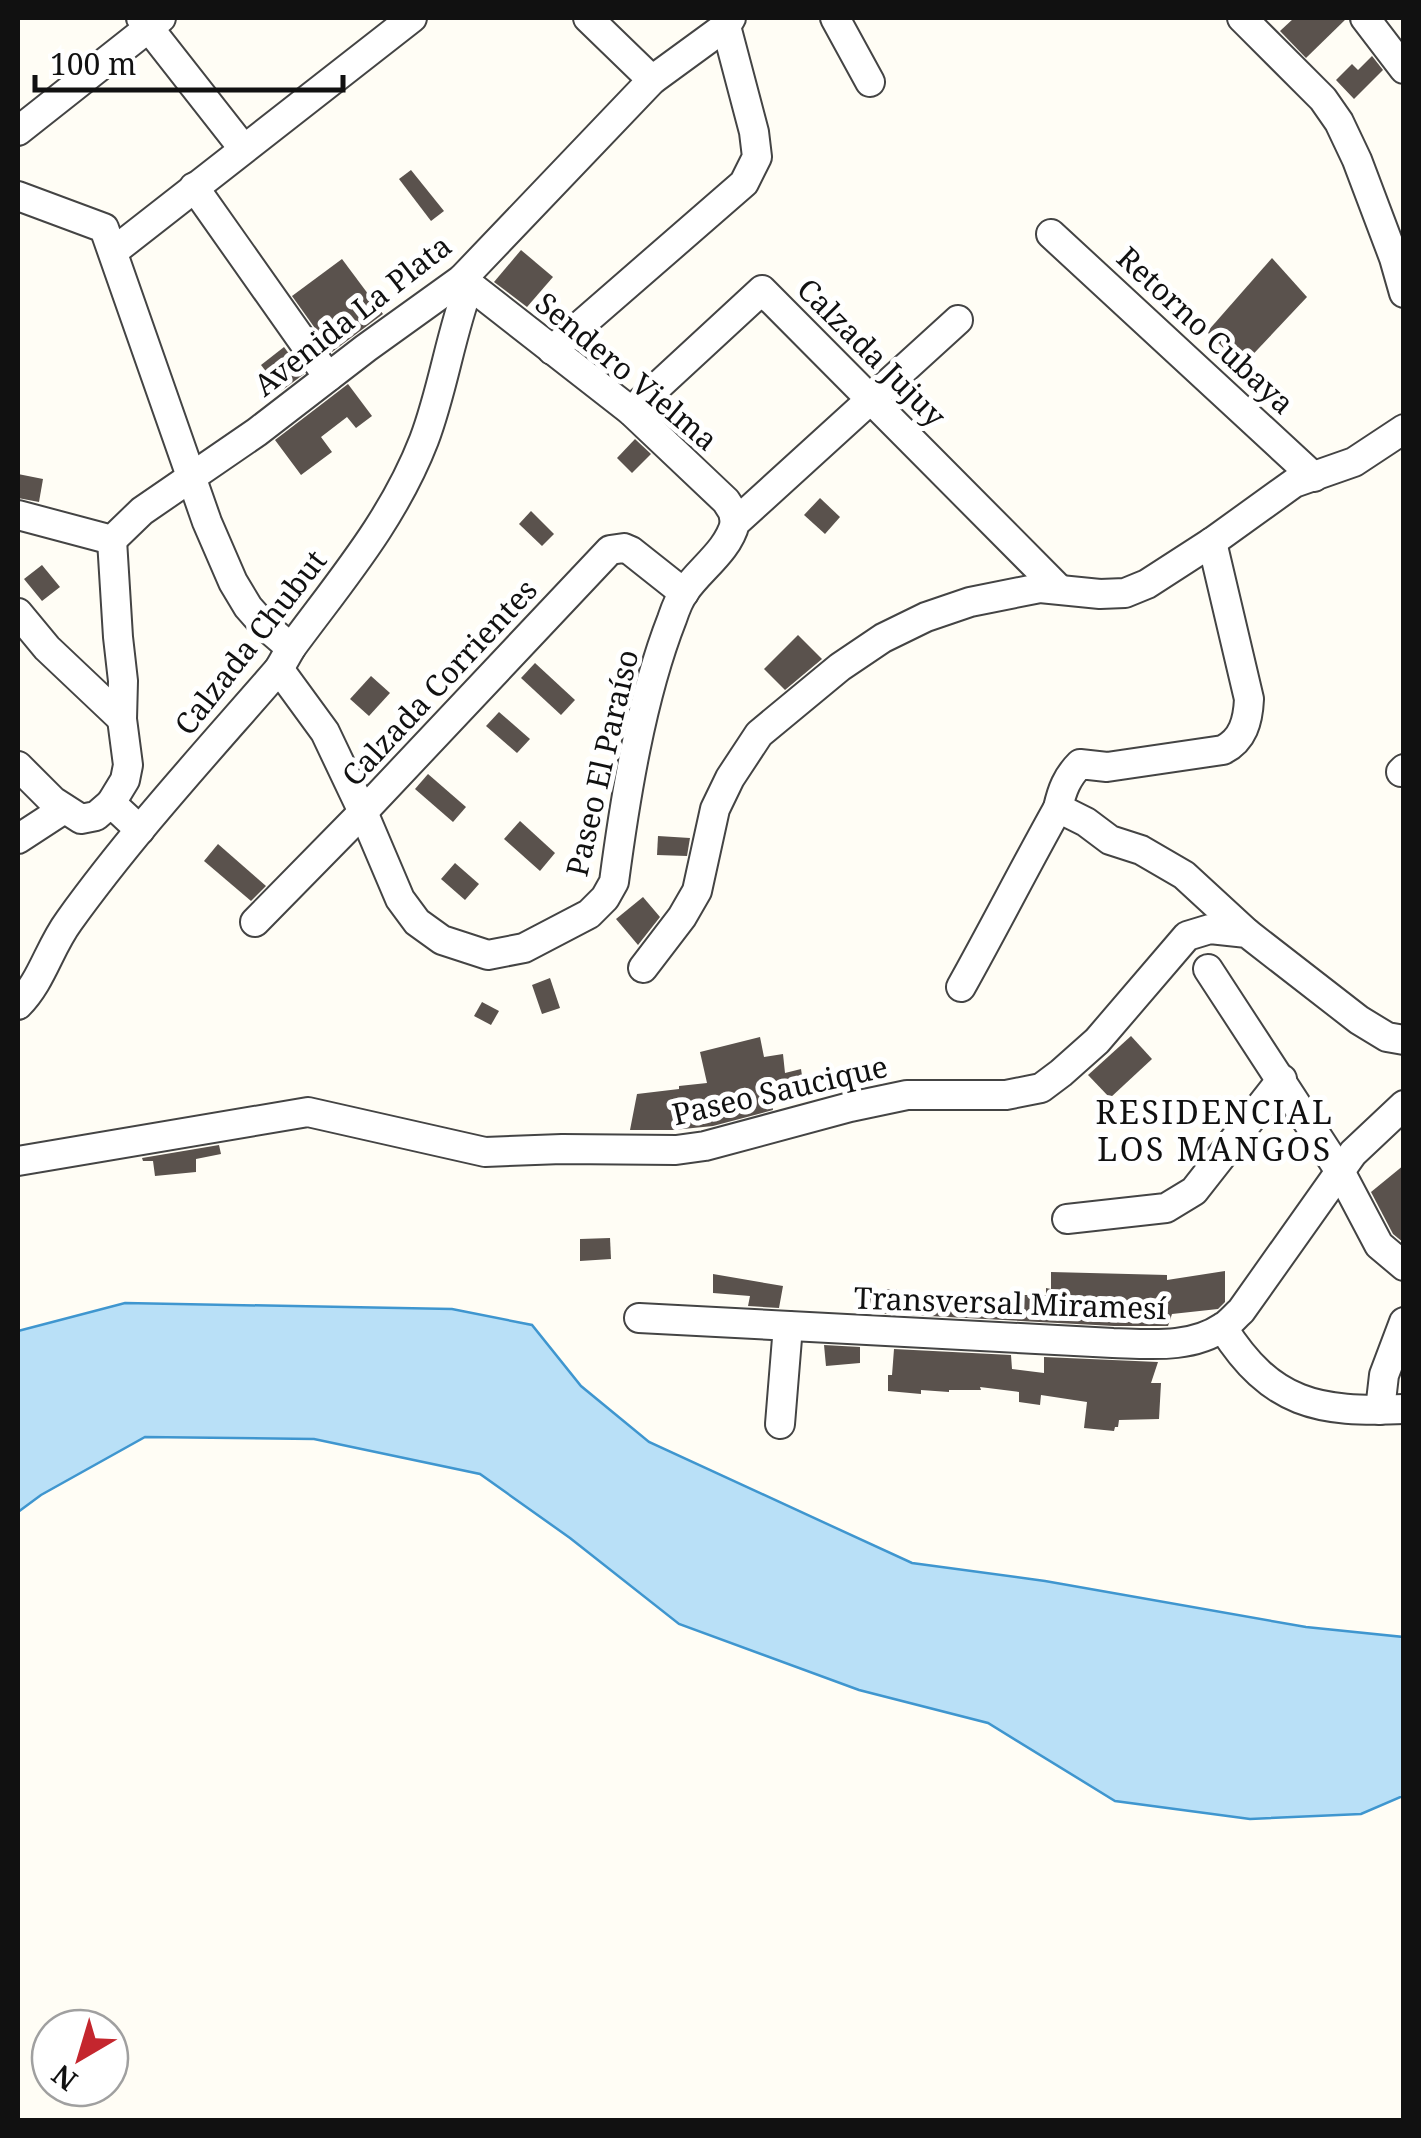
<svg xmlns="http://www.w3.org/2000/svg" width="1421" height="2138" font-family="'Noto Serif',serif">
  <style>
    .water { fill: #b9e0f7; stroke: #3f96cf; stroke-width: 2.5 }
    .building { fill: #5a524d }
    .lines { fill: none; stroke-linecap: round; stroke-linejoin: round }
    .minor-casing { stroke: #444; stroke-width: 32 }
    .minor { stroke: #fff; stroke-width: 28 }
    .labels { text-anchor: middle; stroke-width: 10; stroke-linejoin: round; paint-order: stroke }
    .street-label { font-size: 30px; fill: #111; stroke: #fff }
    .neighbourhood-label { font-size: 32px; letter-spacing: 2.5px; fill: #111; stroke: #fff }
  </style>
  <rect width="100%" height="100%" fill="#fffdf5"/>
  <!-- water -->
  <polygon class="water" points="125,1303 452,1309 532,1325 581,1386 649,1442 912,1563 1045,1581 1306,1627 1403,1637 1403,1796 1361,1814 1250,1819 1115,1801 988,1723 859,1690 679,1624 570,1538 480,1474 314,1439 145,1437 41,1495 18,1512 18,1331"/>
  <!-- building -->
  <g class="building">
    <polygon points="1294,18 1347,18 1306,58 1280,31"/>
    <polygon points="1372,56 1383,70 1354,99 1336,80 1352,64 1358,70"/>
    <polygon points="411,170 444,211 431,221 399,179"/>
    <polygon points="521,250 553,277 527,307 494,282"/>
    <polygon points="1272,258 1307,297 1242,366 1207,332"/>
    <polygon points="342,259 383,314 332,352 292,296"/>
    <polygon points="284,347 304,374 281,391 261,365"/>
    <polygon points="348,384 372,416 356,428 347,417 321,437 332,452 301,475 275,440"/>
    <polygon points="635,439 651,454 632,473 617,458"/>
    <polygon points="18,474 43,479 39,502 18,498"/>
    <polygon points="820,498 840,517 825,534 804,515"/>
    <polygon points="531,511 554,534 542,546 519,524"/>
    <polygon points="42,565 60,587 42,601 24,579"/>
    <polygon points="798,635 822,659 785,690 764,669"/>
    <polygon points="535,663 575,700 561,715 521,678"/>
    <polygon points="371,676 390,693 369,716 350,699"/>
    <polygon points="499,712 530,739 517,753 486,726"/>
    <polygon points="428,774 466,807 453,822 415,789"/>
    <polygon points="520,821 555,853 540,871 504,839"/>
    <polygon points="658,836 690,838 687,856 657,855"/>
    <polygon points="218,844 266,886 251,901 204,861"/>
    <polygon points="455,863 479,884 465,900 441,879"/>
    <polygon points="643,897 660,917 638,945 616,919"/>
    <polygon points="550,978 560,1008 542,1014 532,985"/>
    <polygon points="482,1002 499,1011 491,1025 474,1016"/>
    <polygon points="1131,1036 1152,1059 1110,1098 1088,1075"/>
    <polygon points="760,1037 764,1057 783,1054 785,1073 801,1069 804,1089 790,1094 788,1098 772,1102 773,1110 713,1126 673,1130 630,1130 637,1094 679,1089 679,1086 707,1083 700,1052"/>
    <polygon points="219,1145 221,1154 196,1159 196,1172 155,1176 153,1161 143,1161 142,1158"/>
    <polygon points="1404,1165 1404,1243 1393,1234 1371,1192"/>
    <polygon points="610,1238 611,1259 580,1261 580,1239"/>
    <polygon points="1225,1271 1225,1302 1218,1309 1172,1314 1168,1326 1114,1326 872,1313 869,1289 897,1289 896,1297 983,1303 983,1295 1046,1295 1046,1288 1051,1289 1051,1272 1167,1275 1167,1280"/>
    <polygon points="713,1274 783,1286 779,1308 748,1306 750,1296 713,1293"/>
    <polygon points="824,1345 860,1347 860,1363 826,1366"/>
    <polygon points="894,1349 1011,1355 1012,1369 1044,1373 1044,1357 1158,1362 1151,1383 1161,1383 1159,1419 1119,1420 1118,1427 1115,1427 1114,1431 1084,1428 1087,1402 1041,1395 1040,1405 1019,1402 1019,1392 980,1387 981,1390 949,1390 949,1392 921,1390 921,1394 888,1391 888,1375 892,1375"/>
  </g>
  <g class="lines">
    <defs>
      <g id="minor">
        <polyline points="141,18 243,148"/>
        <polyline points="588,18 652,80"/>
        <polyline points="835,18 870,82"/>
        <polyline points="1242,18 1323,99 1339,122 1357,160 1394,258 1404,293"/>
        <polyline points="1365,18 1404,69"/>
        <polyline points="18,131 161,18"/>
        <polyline points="194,187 328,377"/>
        <polyline points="18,196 104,228 207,522 233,582 248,607 263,624 291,648"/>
        <polyline points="1051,234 1314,477"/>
        <polyline points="114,251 412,18"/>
        <polyline points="462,279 631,411 726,501 733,512 735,523"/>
        <polyline points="552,350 744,183 757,157 754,132 726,26"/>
        <polyline points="631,411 762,290 1059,589"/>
        <polyline points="18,515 112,540 142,511 257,432 366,348 462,279 652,80 726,26 731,18"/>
        <polyline points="18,613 47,648 122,719"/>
        <path d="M 279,669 L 325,732 L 363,812 L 400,899 L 417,922 L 442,940 L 488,955 L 524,948 L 589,914 L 605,898 L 614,882 C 625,799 641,698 672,619 C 675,610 679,599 685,591 C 700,569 728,551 735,523 L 958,320"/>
        <polyline points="18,766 53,801 81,819 96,816 111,803 140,830"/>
        <polyline points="1401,772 1404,769"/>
        <polyline points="111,803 125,780 128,765 122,719 123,681 118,637 112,540"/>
        <path d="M 1058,808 C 1062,790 1067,777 1080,764 L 1107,767 L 1223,750 C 1243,740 1248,721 1249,699 L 1212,542"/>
        <polyline points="18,839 64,809"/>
        <polyline points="255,922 363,812 610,550 624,548 631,551 684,593"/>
        <polyline points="643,968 682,917 697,891 715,809 730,778 759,734 840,667 883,638 926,617 970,602 1040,588 1100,594 1125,593 1147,584 1212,542 1294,483 1354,462 1404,429"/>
        <polyline points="1208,969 1341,1173 1379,1245 1404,1266"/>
        <path d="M 961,987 C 994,928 1025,867 1058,808 L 1086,822 L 1110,840 L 1141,850 L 1184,875 L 1247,933"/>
        <path d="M 18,1005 C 42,981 49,948 69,921 C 133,832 208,751 279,669 L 291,648 C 341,580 393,520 424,440 C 443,390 450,336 469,285"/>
        <polyline points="18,1161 308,1112 485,1152 562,1149 676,1150 705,1146 850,1107 907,1095 1006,1095 1041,1088 1061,1073 1097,1041 1187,936 1210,929 1247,933 1359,1020 1387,1037 1404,1040"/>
        <polyline points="1067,1219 1166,1208 1194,1191 1282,1079"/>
        <path d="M 639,1318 L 1113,1343 C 1149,1344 1191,1349 1223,1327 C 1230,1323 1235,1316 1241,1311 L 1353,1153 L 1404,1105"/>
        <path d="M 1223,1328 C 1271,1404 1318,1413 1404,1409"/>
        <polyline points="1380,1410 1384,1375 1404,1322"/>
        <polyline points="780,1424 788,1326"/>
      </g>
    </defs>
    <!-- minor casing -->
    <use href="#minor" class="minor-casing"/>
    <!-- minor -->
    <use href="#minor" class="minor"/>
  </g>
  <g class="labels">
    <!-- street labels -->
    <g class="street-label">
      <text transform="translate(353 316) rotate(-38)" y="10">Avenida La Plata</text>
      <text transform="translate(1205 331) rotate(43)" y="10">Retorno Cubaya</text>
      <text transform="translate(871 353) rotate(45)" y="10">Calzada Jujuy</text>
      <text transform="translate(626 372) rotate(40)" y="10">Sendero Vielma</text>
      <text transform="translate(251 643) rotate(-52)" y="10">Calzada Chubut</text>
      <text transform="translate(440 683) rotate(-47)" y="10">Calzada Corrientes</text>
      <text transform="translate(603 763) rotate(-77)" y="10">Paseo El Paraíso</text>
      <text transform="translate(780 1091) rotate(-13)" y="10">Paseo Saucique</text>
      <text transform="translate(1010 1304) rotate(2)" y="10">Transversal Miramesí</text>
    </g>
    <!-- neighbourhood labels -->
    <g class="neighbourhood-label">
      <text x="1215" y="1124">RESIDENCIAL<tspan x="1215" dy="37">LOS MANGOS</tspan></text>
    </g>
  </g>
  <!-- border -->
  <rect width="1421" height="2138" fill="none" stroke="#111111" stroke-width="40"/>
  <!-- north arrow -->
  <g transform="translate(80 2058) rotate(218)"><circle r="48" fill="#ffffff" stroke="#a0a0a0" stroke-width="2.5"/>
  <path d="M0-8L18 38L0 25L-18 38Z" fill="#c4262e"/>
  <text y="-15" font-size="28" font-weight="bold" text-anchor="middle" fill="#111111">N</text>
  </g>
  <!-- scale -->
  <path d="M35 75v15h308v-15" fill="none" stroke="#111111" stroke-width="5"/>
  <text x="50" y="75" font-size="30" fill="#111111" stroke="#ffffff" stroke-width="8" paint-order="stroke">100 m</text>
</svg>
